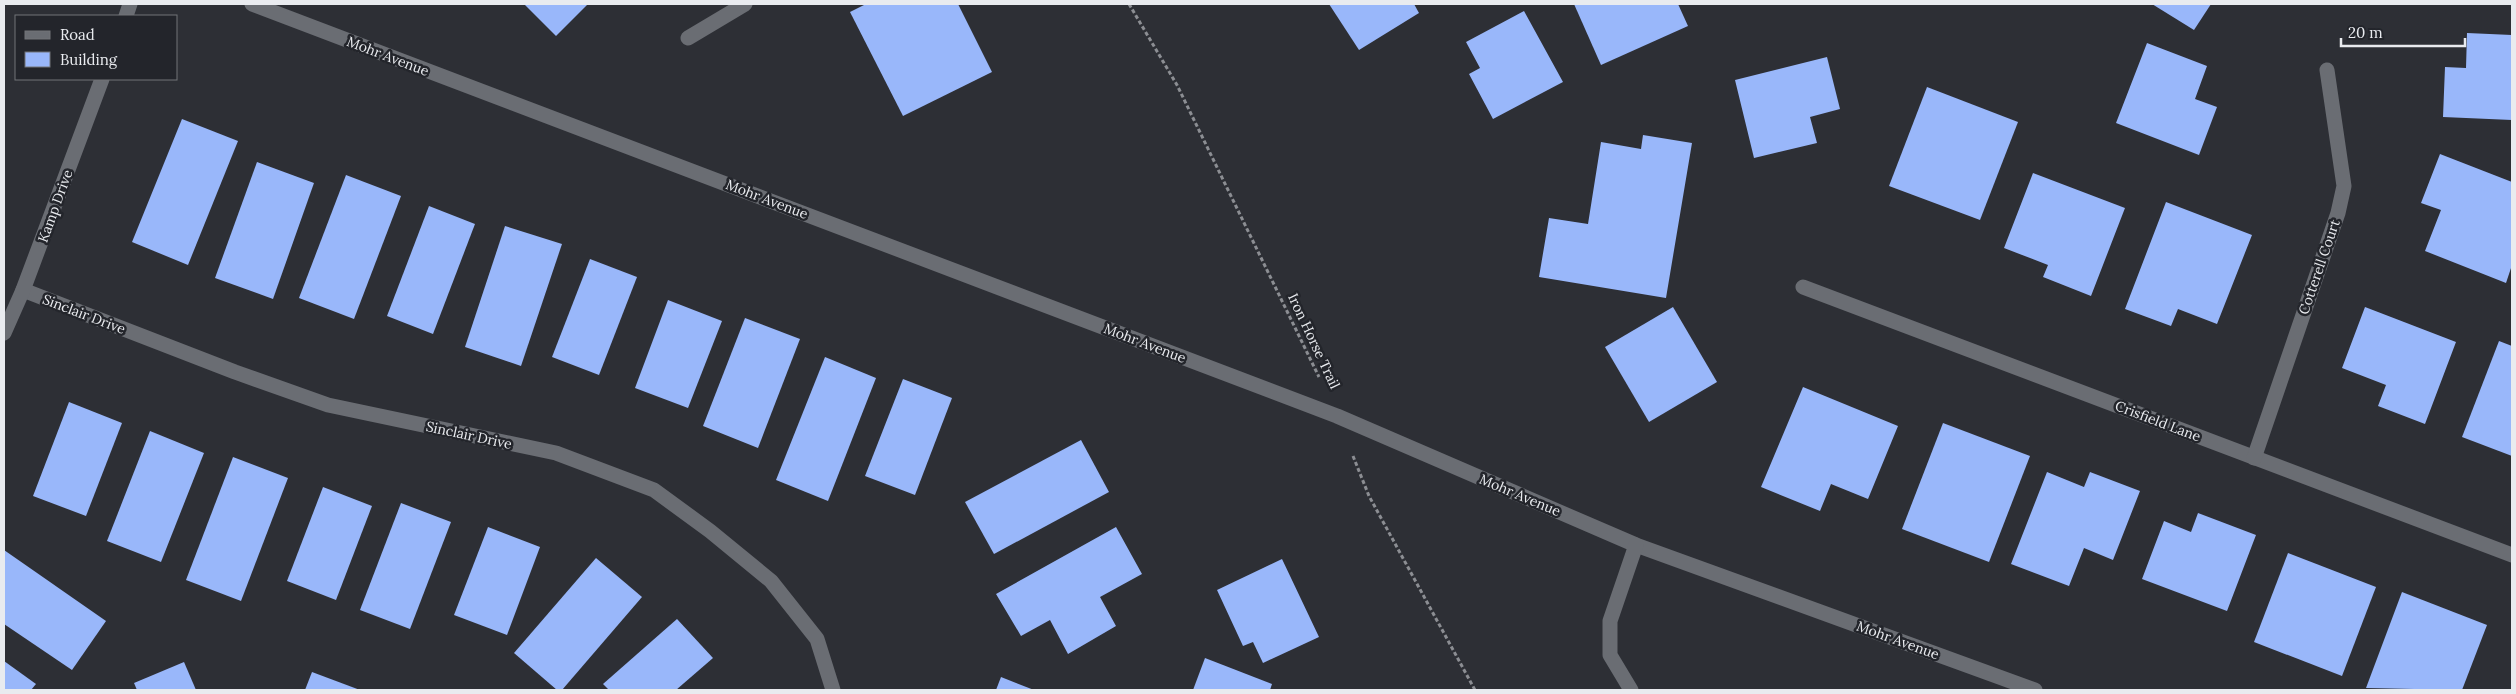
<svg xmlns="http://www.w3.org/2000/svg" width="2516" height="694" font-family="Lora,serif">
  <style>
    .building { fill: #99b7fa }
    .lines { fill: none; stroke-linecap: round; stroke-linejoin: round }
    .path { stroke: #8c8e93; stroke-width: 3; stroke-dasharray: 4 2.5; stroke-linecap: butt }
    .minor { stroke: #6a6d73; stroke-width: 15 }
    .labels { text-anchor: middle; stroke-width: 5; stroke-linejoin: round; paint-order: stroke }
    .street-label { font-size: 14px; fill: #e9ebef; stroke: #23252b }
  </style>
  <rect width="100%" height="100%" fill="#2d2f35"/>
  <!-- building -->
  <g class="building">
    <polygon points="524,4 588,4 556,36"/>
    <polygon points="866,4 958,4 992,72 903,116 850,12"/>
    <polygon points="1329,4 1414,4 1419,13 1359,50"/>
    <polygon points="1574,4 1678,4 1688,26 1601,65"/>
    <polygon points="2152,4 2211,4 2194,30"/>
    <polygon points="1524,11 1563,82 1493,119 1469,74 1480,68 1466,42"/>
    <polygon points="2467,33 2512,35 2512,120 2443,117 2445,67 2466,68"/>
    <polygon points="2147,43 2207,66 2195,99 2217,107 2199,155 2116,123"/>
    <polygon points="1827,57 1840,109 1810,117 1817,143 1754,158 1735,80"/>
    <polygon points="1927,87 2018,122 1980,220 1889,186"/>
    <polygon points="182,119 238,141 188,265 132,242"/>
    <polygon points="1643,135 1692,143 1666,298 1539,277 1549,218 1588,224 1601,142 1641,149"/>
    <polygon points="2440,154 2512,182 2512,265 2506,283 2425,251 2441,210 2421,203"/>
    <polygon points="257,162 314,183 273,299 215,278"/>
    <polygon points="2033,173 2125,208 2091,296 2043,277 2048,265 2004,248"/>
    <polygon points="346,175 401,196 354,319 299,298"/>
    <polygon points="2166,202 2252,235 2217,324 2178,309 2171,326 2125,309"/>
    <polygon points="429,206 475,224 433,334 387,316"/>
    <polygon points="505,226 562,244 521,366 465,347"/>
    <polygon points="590,259 637,277 599,375 552,357"/>
    <polygon points="668,300 722,321 688,408 635,388"/>
    <polygon points="1673,307 1717,382 1649,422 1605,347"/>
    <polygon points="2365,307 2456,342 2425,424 2378,406 2386,385 2342,368"/>
    <polygon points="745,318 800,339 758,448 703,426"/>
    <polygon points="2499,341 2512,346 2512,456 2462,437"/>
    <polygon points="825,357 876,378 828,501 776,480"/>
    <polygon points="903,379 952,398 915,495 865,476"/>
    <polygon points="1803,387 1898,426 1868,499 1831,484 1820,511 1761,487"/>
    <polygon points="69,402 122,423 86,516 33,496"/>
    <polygon points="1943,423 2030,456 1989,562 1902,529"/>
    <polygon points="150,431 204,453 161,562 107,541"/>
    <polygon points="1081,440 1109,492 994,554 965,502"/>
    <polygon points="233,457 288,478 241,601 186,580"/>
    <polygon points="2047,472 2084,487 2090,472 2140,491 2113,560 2084,548 2069,586 2011,564"/>
    <polygon points="323,487 372,506 336,600 287,581"/>
    <polygon points="401,503 451,522 410,629 360,610"/>
    <polygon points="2198,513 2256,535 2227,611 2142,579 2164,521 2191,532"/>
    <polygon points="488,527 540,547 507,635 454,615"/>
    <polygon points="1116,527 1142,574 1100,597 1116,626 1068,654 1050,620 1021,636 996,594"/>
    <polygon points="4,550 106,621 72,670 4,624"/>
    <polygon points="2288,553 2376,587 2342,676 2254,642"/>
    <polygon points="596,558 642,597 562,690 557,690 514,653"/>
    <polygon points="1282,559 1319,637 1263,663 1253,642 1243,646 1217,590"/>
    <polygon points="2402,592 2487,625 2462,690 2366,688"/>
    <polygon points="677,619 713,658 676,690 609,690 603,684"/>
    <polygon points="1205,658 1272,684 1270,690 1193,690"/>
    <polygon points="4,661 36,684 31,690 4,690"/>
    <polygon points="184,662 196,690 137,690 134,683"/>
    <polygon points="312,672 360,690 305,690"/>
    <polygon points="1001,677 1034,690 996,690"/>
  </g>
  <g class="lines">
    <!-- path -->
    <g class="path">
      <polyline points="1129,4 1177,85 1319,377"/>
      <polyline points="1353,456 1369,496 1475,690"/>
    </g>
    <!-- minor -->
    <g class="minor">
      <polyline points="252,4 1337,416 1636,545 2035,690"/>
      <polyline points="126,16 130,4"/>
      <polyline points="688,38 745,4"/>
      <polyline points="1803,287 2512,555"/>
      <polyline points="23,290 235,372 328,405 556,453 654,490 710,531 771,581 817,639 833,690"/>
      <polyline points="4,333 23,290 102,79"/>
      <polyline points="2254,458 2338,213 2344,186 2327,70"/>
      <polyline points="1631,690 1610,655 1610,621 1636,545"/>
    </g>
  </g>
  <g class="labels">
    <!-- street labels -->
    <g class="street-label">
      <text transform="translate(388 56) rotate(21)" y="5">Mohr Avenue</text>
      <text transform="translate(767 199) rotate(21)" y="5">Mohr Avenue</text>
      <text transform="translate(55 206) rotate(-70)" y="5">Kamp Drive</text>
      <text transform="translate(2319 267) rotate(-71)" y="5">Cotterell Court</text>
      <text transform="translate(84 314) rotate(21)" y="5">Sinclair Drive</text>
      <text transform="translate(1314 341) rotate(65)" y="5">Iron Horse Trail</text>
      <text transform="translate(1145 343) rotate(21)" y="5">Mohr Avenue</text>
      <text transform="translate(2158 421) rotate(21)" y="5">Crisfield Lane</text>
      <text transform="translate(469 435) rotate(12)" y="5">Sinclair Drive</text>
      <text transform="translate(1520 495) rotate(23)" y="5">Mohr Avenue</text>
      <text transform="translate(1898 640) rotate(20)" y="5">Mohr Avenue</text>
    </g>
  </g>
  <!-- border -->
  <rect width="2516" height="694" fill="none" stroke="#e9ebef" stroke-width="10"/>
  <!-- legend -->
  <rect x="15" y="15" width="162" height="65" fill="#23252b" stroke="#727479"/>
  <rect x="25" y="31" width="25" height="8" fill="#6a6d73" stroke="#727479"/>
  <text x="60" y="40" font-size="15" fill="#e9ebef">Road</text>
  <rect x="25" y="52" width="25" height="15" fill="#99b7fa" stroke="#727479"/>
  <text x="60" y="65" font-size="15" fill="#e9ebef">Building</text>
  <!-- scale -->
  <path d="M2341 38v8h124v-8" fill="none" stroke="#e9ebef" stroke-width="2.5"/>
  <text x="2348" y="38" font-size="15" fill="#e9ebef" stroke="#23252b" stroke-width="4" paint-order="stroke">20 m</text>
</svg>
